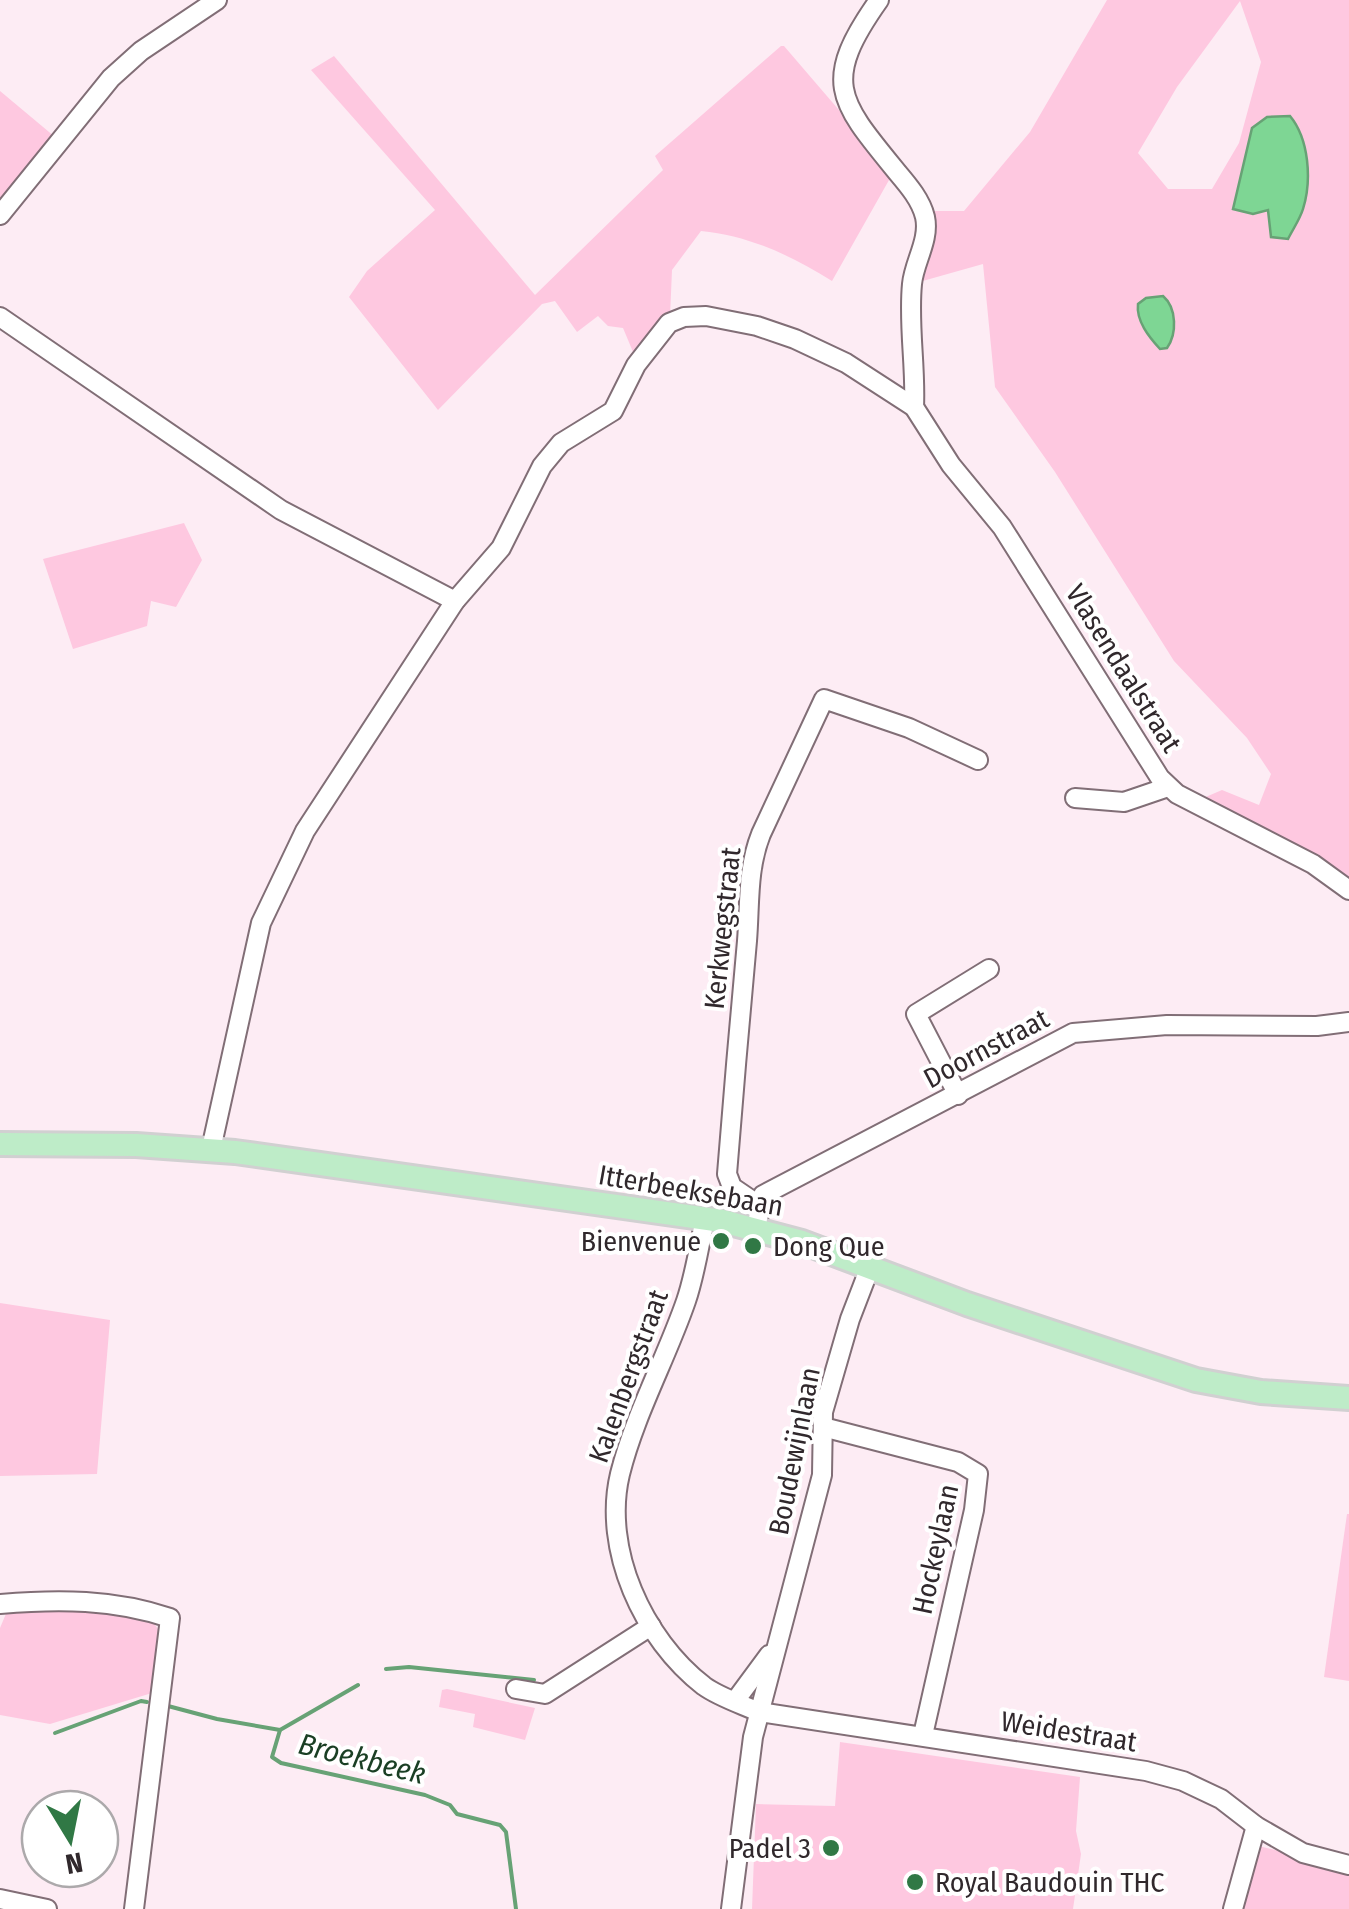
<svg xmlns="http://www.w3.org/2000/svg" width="1349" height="1909" font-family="'Fira Sans Condensed',sans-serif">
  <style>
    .green { fill: #fec8e0; fill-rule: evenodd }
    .water { fill: #7ed694; stroke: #67a275; stroke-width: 2.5 }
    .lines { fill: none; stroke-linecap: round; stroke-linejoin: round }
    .stream { stroke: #67a275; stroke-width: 4 }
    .minor-casing { stroke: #816e76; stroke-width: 22 }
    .major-casing { stroke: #d1d0d1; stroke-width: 28 }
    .minor { stroke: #fff; stroke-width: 18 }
    .major { stroke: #beecc8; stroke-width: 22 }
    .poi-dot { fill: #307845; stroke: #fff; stroke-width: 4 }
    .labels { text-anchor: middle; stroke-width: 8; stroke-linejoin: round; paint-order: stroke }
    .street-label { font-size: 28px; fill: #30282c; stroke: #fff }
    .poi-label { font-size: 28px; fill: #30282c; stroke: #fff; text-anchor: end }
    .water-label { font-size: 30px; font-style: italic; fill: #1a3f24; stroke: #fff }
  </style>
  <rect width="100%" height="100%" fill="#fdecf4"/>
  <!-- green -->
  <g class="green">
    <path d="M 1107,0 L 1349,0 L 1349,882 L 1298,846 L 1201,799 L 1222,790 L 1259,805 L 1271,774 L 1247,738 L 1174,661 L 1055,472 L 995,387 L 983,264 L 912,284 L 931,211 L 964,211 L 1030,132 ZM 1240,1 L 1261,62 L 1239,143 L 1212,189 L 1168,189 L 1138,153 L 1177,87 ZM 1252,128 L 1288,238 L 1268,210 L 1234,209 Z"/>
    <path d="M 781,46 L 784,46 L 893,173 L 832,281 C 790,255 750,236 701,231 L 672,270 L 670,317 L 636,359 L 623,328 L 608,326 L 598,316 L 577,332 L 555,301 L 542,304 L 438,410 L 349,297 L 367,271 L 435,210 L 311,70 L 334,56 L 535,295 L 663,170 L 655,156 Z"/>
    <polygon points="0,91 55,137 0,205"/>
    <polygon points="184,523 202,560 176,607 151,601 147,626 73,649 43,559"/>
    <polygon points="0,1303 110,1320 97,1474 0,1476"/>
    <polygon points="1347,1514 1349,1514 1349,1681 1324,1677"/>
    <polygon points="79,1606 152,1621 158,1629 152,1693 50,1724 0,1715 0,1628 8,1609"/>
    <polygon points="447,1689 535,1708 525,1740 473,1727 475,1714 439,1707 442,1690"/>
    <polygon points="840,1742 1080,1777 1076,1831 1081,1854 1073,1909 752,1909 756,1804 835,1806"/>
    <polygon points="1254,1845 1349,1868 1349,1909 1234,1909"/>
  </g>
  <!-- water -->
  <g class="water">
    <path d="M 1290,116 C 1309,139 1312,180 1303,209 C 1300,219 1293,229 1288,239 L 1271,237 L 1268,210 L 1253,214 L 1233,209 L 1252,128 L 1267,117 Z"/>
    <path d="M 1163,296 C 1177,308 1177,334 1167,348 L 1160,349 C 1149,337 1136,321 1138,304 L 1146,298 Z"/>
  </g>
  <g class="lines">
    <!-- stream -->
    <g class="stream">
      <polyline points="386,1669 409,1667 534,1680"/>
      <polyline points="168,1706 217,1719 280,1730 358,1685"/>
      <polyline points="280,1730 272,1757 281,1763 425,1795 450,1805 457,1814 500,1825 506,1832 516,1909"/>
      <polyline points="55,1733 141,1701 147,1702"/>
    </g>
    <defs>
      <g id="minor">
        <path d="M 879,0 C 821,82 838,100 897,172 C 908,185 921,200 925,217 C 930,240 914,262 912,284 C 908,325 916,366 914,407"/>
        <polyline points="0,215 111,78 141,51 217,0"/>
        <polyline points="0,317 281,510 455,601"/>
        <polyline points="1075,798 1124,802 1168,787"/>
        <polyline points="958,1095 916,1014 989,969"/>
        <polyline points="211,1149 261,923 305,831 455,601 501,548 542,466 561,443 613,411 636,365 669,323 684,317 706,316 757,326 795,339 846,363 914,407 951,465 1002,527 1160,778 1177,794 1313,864 1349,890"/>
        <path d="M 760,1206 L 732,1187 L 727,1174 C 733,1096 740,1019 747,941 C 750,904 747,869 761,834 L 824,699 L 909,728 L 978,760"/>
        <path d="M 705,1219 C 699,1246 695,1275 686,1301 C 666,1359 635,1414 620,1474 C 602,1549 643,1639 704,1686 C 719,1697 741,1704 759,1712 L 1146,1771 L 1183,1781 L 1221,1799 L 1256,1826 L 1303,1853 L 1349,1865"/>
        <polyline points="756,1228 763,1195 1073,1033 1167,1025 1317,1026 1349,1022"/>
        <polyline points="823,1427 958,1462 978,1474 974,1510 923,1735"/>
        <path d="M 0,1604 C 58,1599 114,1599 170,1618 L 134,1909"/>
        <polyline points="516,1689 545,1694 651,1626"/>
        <polyline points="735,1701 769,1655"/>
        <polyline points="0,1899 47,1909"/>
        <polyline points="731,1909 753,1737 822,1475 823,1412 850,1319 870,1267"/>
        <polyline points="1233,1909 1256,1826"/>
      </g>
      <polyline id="major" points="0,1144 136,1145 235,1152 722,1221 802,1242 967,1304 1196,1380 1261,1392 1349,1398"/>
    </defs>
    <!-- minor casing -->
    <use href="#minor" class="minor-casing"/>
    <!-- major casing -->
    <use href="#major" class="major-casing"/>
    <!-- minor -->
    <use href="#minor" class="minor"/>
    <!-- major -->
    <use href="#major" class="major"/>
  </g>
  <!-- markers -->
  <g class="poi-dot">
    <circle cx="721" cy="1241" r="10"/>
    <circle cx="753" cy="1246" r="10"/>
    <circle cx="831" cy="1848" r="10"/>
    <circle cx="915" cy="1882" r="10"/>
  </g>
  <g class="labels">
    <!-- street labels -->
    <g class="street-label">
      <text transform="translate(1124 668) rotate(58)" y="10">Vlasendaalstraat</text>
      <text transform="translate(722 928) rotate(-84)" y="10">Kerkwegstraat</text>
      <text transform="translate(986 1048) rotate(-28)" y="10">Doornstraat</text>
      <text transform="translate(691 1190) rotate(10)" y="10">Itterbeeksebaan</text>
      <text transform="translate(628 1376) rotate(-70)" y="10">Kalenbergstraat</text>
      <text transform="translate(794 1451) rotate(-79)" y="10">Boudewijnlaan</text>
      <text transform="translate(935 1549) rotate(-78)" y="10">Hockeylaan</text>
      <text transform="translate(1069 1731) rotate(9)" y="10">Weidestraat</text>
    </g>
    <!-- poi labels -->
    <g class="poi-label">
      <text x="701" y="1251">Bienvenue</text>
      <text x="773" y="1256" text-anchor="start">Dong Que</text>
      <text x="811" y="1858">Padel 3</text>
      <text x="935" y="1892" text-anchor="start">Royal Baudouin THC</text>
    </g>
    <!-- water labels -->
    <g class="water-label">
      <text transform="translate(362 1759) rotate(14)" y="10">Broekbeek</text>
    </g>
  </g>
  <!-- north arrow -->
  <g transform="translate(70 1839) rotate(170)"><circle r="48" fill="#ffffff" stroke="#aca9ab" stroke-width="2.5"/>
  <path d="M0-8L18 38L0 25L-18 38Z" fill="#307845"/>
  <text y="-15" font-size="28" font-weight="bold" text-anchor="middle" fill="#30282c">N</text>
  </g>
</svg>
